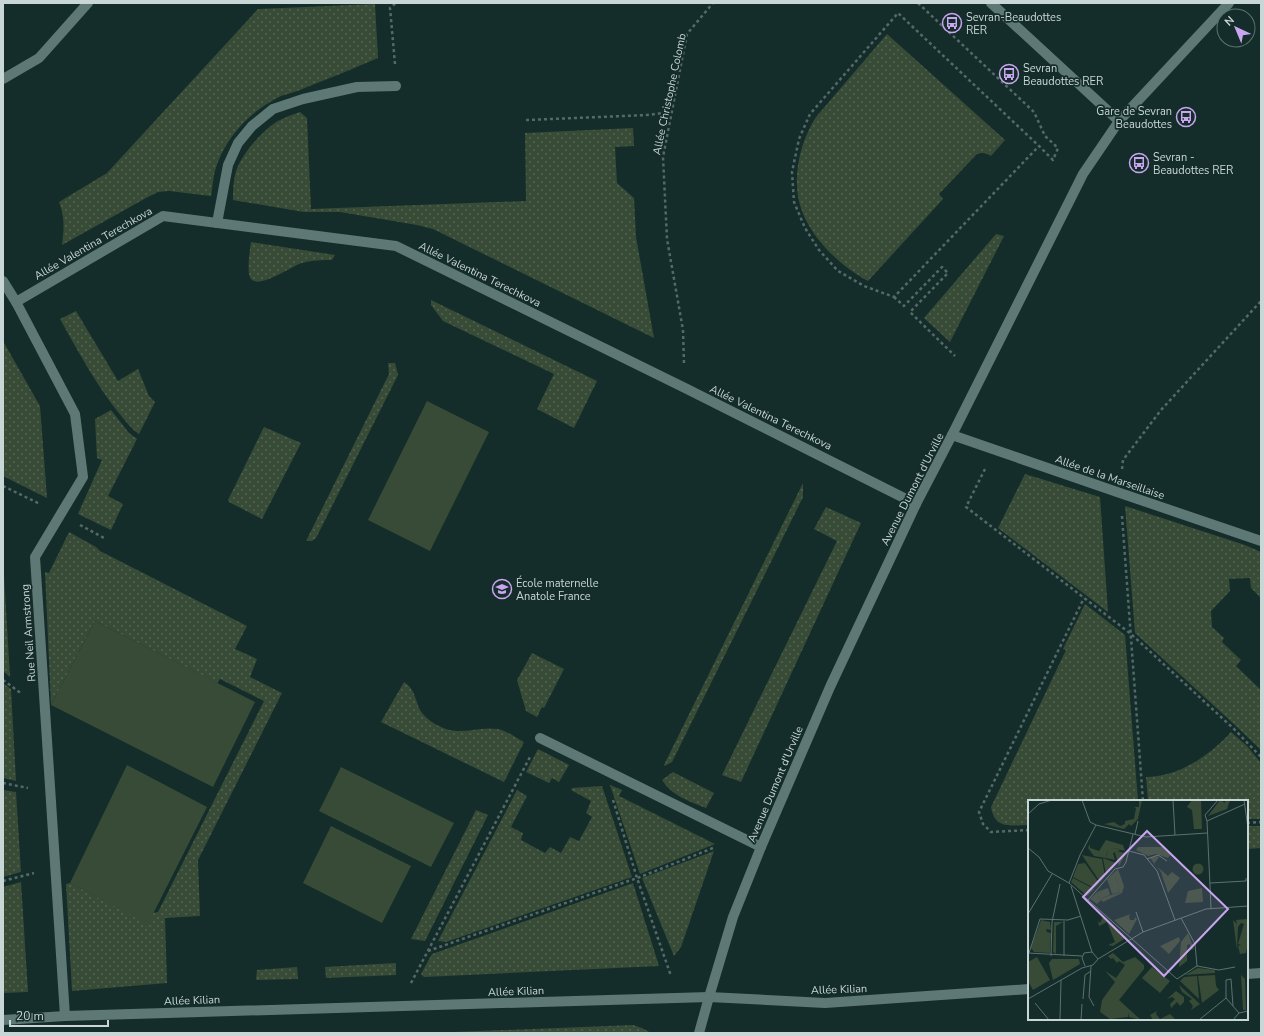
<svg xmlns="http://www.w3.org/2000/svg" width="1264" height="1036" font-family="'Nunito Sans',sans-serif">
  <style>
    .grass { fill: url(#grass-dots) }
    .pitch { fill: #384b36 }
    .lines { fill: none; stroke-linecap: round; stroke-linejoin: round }
    .path { stroke: #556a68; stroke-width: 2.5; stroke-dasharray: 3 3; stroke-linecap: butt }
    .minor { stroke: #5e7875; stroke-width: 10 }
    .labels { text-anchor: middle; stroke-width: 3.5; stroke-linejoin: round; paint-order: stroke }
    .poi-label { font-size: 11px; fill: #c8d6d5; stroke: #142d2b; text-anchor: start }
    .street-label { font-size: 11px; fill: #c8d6d5; stroke: #142d2b }
    .inset-road { fill: none; stroke: #5c716f; stroke-width: 1 }
    .view { fill: #c8a5ee; fill-opacity: 0.15; stroke: #c8a5ee; stroke-width: 2 }
    .inset-edge { fill: none; stroke: #c8d6d5; stroke-width: 2 }
  </style>
  <defs>
    <pattern id="grass-dots" width="8" height="8" patternUnits="userSpaceOnUse"><rect width="8" height="8" fill="#384b36"/><path d="M2 2h.1M6 6h.1" fill="none" stroke="#536452" stroke-width="1.8" stroke-linecap="round"/></pattern>
  </defs>
  <rect width="100%" height="100%" fill="#142d2b"/>
  <!-- grass -->
  <g class="grass">
    <path d="M 375,4 L 378,58 C 354,68 331,78 307,87 C 299,91 290,93 281,96 C 250,111 222,140 214,175 C 213,182 212,189 211,196 L 169,191 L 158,192 L 146,198 L 62,245 C 64,230 65,217 59,202 L 107,173 L 258,9 Z"/>
    <path d="M 887,34 L 1005,140 L 991,156 C 986,153 983,152 977,154 L 939,194 L 943,199 L 868,281 C 840,266 809,237 800,205 C 792,176 800,142 816,117 Z"/>
    <path d="M 300,112 L 307,118 L 311,209 L 526,201 L 525,133 L 633,128 L 634,146 L 615,147 L 617,183 L 634,198 L 636,237 L 654,338 L 433,229 L 417,225 L 340,212 L 304,212 L 233,200 C 233,192 233,183 235,175 C 239,157 258,136 272,125 C 280,119 291,115 300,112 Z"/>
    <polygon points="996,234 1004,236 950,342 924,318"/>
    <path d="M 251,242 L 335,255 L 332,260 C 322,260 312,260 302,263 C 291,266 261,289 251,279 C 246,273 250,250 251,242 Z"/>
    <polygon points="431,300 597,381 574,428 537,409 554,374 443,321 431,305"/>
    <path d="M 76,311 L 118,381 L 138,369 L 149,396 L 155,402 L 139,434 C 130,428 125,420 118,412 C 95,383 78,351 60,319 Z"/>
    <polygon points="3,341 40,406 47,498 3,476"/>
    <polygon points="388,363 395,363 398,375 316,538 312,541 306,541 389,374"/>
    <polygon points="111,410 129,433 137,439 108,496 123,504 111,530 78,514 102,460 97,458 95,419"/>
    <polygon points="264,427 301,443 262,519 229,502 228,500"/>
    <polygon points="1025,474 1100,497 1108,612 998,528"/>
    <polygon points="803,483 803,497 672,762 665,766 664,765"/>
    <polygon points="1125,506 1245,545 1261,552 1261,598 1251,588 1250,578 1229,579 1230,591 1211,611 1212,627 1224,638 1222,642 1241,660 1236,666 1261,690 1261,750 1236,726 1135,633"/>
    <polygon points="826,507 861,523 741,782 722,775 837,541 814,529"/>
    <polygon points="69,532 96,547 100,551 247,626 235,649 257,659 250,677 282,693 198,860 200,916 165,918 167,983 72,991 66,884 70,883 148,923 153,913 158,912 264,701 220,679 217,683 95,621 51,705 45,572 49,573"/>
    <polygon points="3,558 10,677 3,671"/>
    <path d="M 1085,604 L 1125,635 L 1138,801 L 1029,801 L 1029,825 C 1011,825 995,830 991,807 L 1066,650 L 1063,649 Z"/>
    <polygon points="532,653 564,669 544,708 542,707 537,717 526,711 517,680"/>
    <path d="M 404,682 C 414,688 415,698 419,708 C 423,716 431,722 439,726 C 460,737 476,726 497,729 C 506,730 516,738 524,742 L 504,782 L 381,722 Z"/>
    <polygon points="3,683 11,689 16,781 3,778"/>
    <path d="M 1231,732 L 1247,746 L 1261,763 L 1261,819 L 1247,819 L 1247,801 L 1148,801 L 1146,777 C 1153,777 1160,776 1167,774 C 1191,768 1215,750 1231,732 Z"/>
    <polygon points="538,749 569,765 559,782 552,778 549,783 526,772"/>
    <path d="M 673,772 L 714,793 L 706,808 C 689,801 672,796 662,780 Z"/>
    <polygon points="610,785 622,790 619,796 715,844 640,874"/>
    <polygon points="602,786 632,877 446,942 438,941 517,790 527,796 511,827 523,833 521,840 545,853 550,847 561,853 570,837 579,841 592,817 586,813 591,801 571,790 572,788"/>
    <polygon points="3,790 16,792 21,872 3,877"/>
    <polygon points="476,810 488,815 425,941 411,939"/>
    <polygon points="1247,826 1261,826 1261,848 1247,849"/>
    <polygon points="714,851 681,947 674,956 642,878"/>
    <polygon points="21,882 28,992 3,993 3,887"/>
    <polygon points="633,883 659,966 424,977 421,974 432,954"/>
    <polygon points="396,963 396,975 326,978 325,967"/>
    <polygon points="297,967 298,979 256,980 257,970"/>
    <polygon points="633,1025 642,1028 651,1033 428,1033"/>
  </g>
  <!-- pitch -->
  <g class="pitch">
    <polygon points="427,401 489,432 430,551 368,520"/>
    <polygon points="95,621 255,702 213,787 51,705"/>
    <polygon points="127,765 207,807 148,924 70,883"/>
    <polygon points="341,767 454,823 431,867 319,811"/>
    <polygon points="331,826 411,866 382,923 303,883"/>
  </g>
  <g class="lines">
    <!-- path -->
    <g class="path">
      <polyline points="918,3 1034,112 1045,136 1058,148 1053,160 1039,146 898,13 810,114 799,139 792,172 794,202 805,228 819,250 838,271 864,286 894,297 1039,146"/>
      <polyline points="395,64 390,8 396,3"/>
      <polyline points="526,120 647,115 671,112"/>
      <polyline points="894,297 904,306 942,267 948,273 910,312 955,356"/>
      <polyline points="684,363 683,330 667,239 663,157 687,34 713,3"/>
      <polyline points="985,469 966,507 1131,634 1234,729 1261,757"/>
      <polyline points="1122,469 1123,460 1161,410 1261,301"/>
      <polyline points="3,486 40,504"/>
      <polyline points="1122,516 1143,801"/>
      <polyline points="80,525 106,539"/>
      <polyline points="3,680 22,694"/>
      <polyline points="3,783 28,788"/>
      <polyline points="613,800 637,878 671,976"/>
      <polyline points="1247,823 1261,822"/>
      <polyline points="1029,830 991,832 983,824 979,812 1084,598"/>
      <polyline points="3,881 34,873"/>
      <polyline points="428,951 640,877 713,848"/>
      <polyline points="411,983 530,757"/>
    </g>
    <!-- minor -->
    <g class="minor">
      <polyline points="991,3 1119,121"/>
      <polyline points="3,79 39,58 88,3"/>
      <polyline points="217,223 228,165 238,143 252,126 273,109 303,99 357,87 396,86"/>
      <polyline points="3,281 16,302 75,414 83,477 35,557 65,1016"/>
      <polyline points="16,302 163,216 396,246 685,388 916,504"/>
      <polyline points="952,435 1120,493 1261,541"/>
      <polyline points="540,738 761,847"/>
      <polyline points="1247,974 1261,973"/>
      <polyline points="3,1020 65,1016 709,997 825,1003 1029,989"/>
      <polyline points="699,1033 709,997 733,917 761,847 830,687 916,504 952,435 1083,174 1119,121 1229,3"/>
    </g>
  </g>
  <!-- icons -->
  <defs>
    <symbol id="bus-ring" viewBox="-11 -11 22 22"><circle r="9.5" fill="#142d2b" stroke="#c8a5ee" stroke-width="1.5"/><path d="M-5-6H5V4H4V6H2V4H-2V6H-4V4H-5ZM-3.5-4V0h7V-4ZM-3.5 1.2v1.5H-2V1.2ZM2 1.2v1.5H3.5V1.2Z" fill="#c8a5ee"/></symbol>
    <symbol id="school-ring" viewBox="-11 -11 22 22"><circle r="9.5" fill="#142d2b" stroke="#c8a5ee" stroke-width="1.5"/><path d="M0-5L7-2L0 1L-7-2ZM-4 1L0 2.5L4 1V4Q0 6-4 4Z" fill="#c8a5ee"/></symbol>
  </defs>
  <g fill-rule="evenodd">
    <use href="#bus-ring" x="941" y="12" width="22" height="22"/>
    <use href="#bus-ring" x="998" y="63" width="22" height="22"/>
    <use href="#bus-ring" x="1175" y="106" width="22" height="22"/>
    <use href="#bus-ring" x="1128" y="152" width="22" height="22"/>
    <use href="#school-ring" x="491" y="578" width="22" height="22"/>
  </g>
  <g class="labels">
    <!-- poi labels -->
    <g class="poi-label">
      <text x="966" y="21">Sevran-Beaudottes<tspan x="966" dy="13">RER</tspan></text>
      <text x="1023" y="72">Sevran<tspan x="1023" dy="13">Beaudottes RER</tspan></text>
      <text x="1172" y="115" text-anchor="end">Gare de Sevran<tspan x="1172" dy="13">Beaudottes</tspan></text>
      <text x="1153" y="161">Sevran -<tspan x="1153" dy="13">Beaudottes RER</tspan></text>
      <text x="516" y="587">École maternelle<tspan x="516" dy="13">Anatole France</tspan></text>
    </g>
    <!-- street labels -->
    <g class="street-label">
      <text transform="translate(669 94) rotate(-78)" y="4">Allée Christophe Colomb</text>
      <text transform="translate(93 243) rotate(-30)" y="4">Allée Valentina Terechkova</text>
      <text transform="translate(480 274) rotate(26)" y="4">Allée Valentina Terechkova</text>
      <text transform="translate(771 417) rotate(26)" y="4">Allée Valentina Terechkova</text>
      <text transform="translate(1110 477) rotate(19)" y="4">Allée de la Marseillaise</text>
      <text transform="translate(912 489) rotate(-63)" y="4">Avenue Dumont d'Urville</text>
      <text transform="translate(28 633) rotate(-94)" y="4">Rue Neil Armstrong</text>
      <text transform="translate(775 784) rotate(-67)" y="4">Avenue Dumont d'Urville</text>
      <text transform="translate(839 989) rotate(-2)" y="4">Allée Kilian</text>
      <text transform="translate(516 991) rotate(-2)" y="4">Allée Kilian</text>
      <text transform="translate(192 1000) rotate(-2)" y="4">Allée Kilian</text>
    </g>
  </g>
  <!-- overview -->
  <g transform="translate(1028 800)">
    <rect width="220" height="220" fill="#142d2b"/>
    <path d="M 111,0 L 114,0 L 110,19 L 103,26 L 101,24 L 96,29 L 76,24 L 86,22 L 92,26 L 97,24 L 97,21 L 106,19 L 108,8 L 106,7 L 111,7 ZM 164,0 L 173,0 L 174,29 L 166,29 L 164,10 L 159,7 ZM 192,0 L 197,3 L 197,0 L 202,0 L 199,9 L 180,16 ZM 78,40 L 95,45 L 97,51 L 86,48 L 79,52 L 78,58 L 66,56 L 60,48 L 62,44 L 62,48 L 71,51 ZM 110,47 L 135,47 L 143,54 L 140,58 L 128,54 L 120,56 L 108,50 ZM 88,51 L 98,53 L 91,66 L 87,53 ZM 54,55 L 74,59 L 77,76 L 72,82 ZM 129,56 L 131,57 L 126,64 L 140,76 L 144,72 L 152,78 L 140,93 L 133,72 L 122,58 ZM 75,58 L 88,63 L 78,75 ZM 57,63 L 71,83 L 66,88 L 45,77 L 50,64 ZM164.5 69a5.5 5.5 0 1 1 11 0a5.5 5.5 0 1 1-11 0ZM 90,69 L 96,86 L 94,93 L 75,102 L 73,100 L 69,104 L 62,99 L 69,92 L 71,99 L 92,92 L 87,77 L 79,79 ZM 45,78 L 66,89 L 59,96 L 43,82 ZM 174,88 L 175,102 L 157,103 L 160,91 ZM 103,114 L 101,116 L 102,120 L 106,120 L 107,117 L 109,119 L 101,134 L 86,120 ZM 75,117 L 96,136 L 96,139 L 85,146 L 80,145 L 87,142 L 79,122 L 71,126 L 70,121 L 72,123 ZM 219,119 L 219,148 L 218,153 L 212,154 L 210,146 L 213,145 L 210,144 L 216,124 L 213,123 L 210,127 L 209,150 L 205,120 L 209,124 L 208,120 ZM 13,120 L 22,122 L 23,130 L 18,129 L 19,132 L 23,133 L 22,153 L 6,152 L 3,148 ZM 26,122 L 35,122 L 28,126 L 28,154 L 25,152 ZM 160,133 L 166,149 L 163,150 L 162,144 L 159,145 L 159,161 L 151,167 L 153,142 ZM 151,137 L 152,141 L 141,154 L 132,146 ZM 85,153 L 95,162 L 107,157 L 116,165 L 116,169 L 91,200 L 113,220 L 101,217 L 101,212 L 100,217 L 82,219 L 72,212 L 74,200 L 87,182 L 77,171 L 88,178 L 97,165 L 91,161 L 89,163 L 85,158 L 83,159 L 80,156 ZM 24,159 L 51,159 L 52,164 L 25,180 L 21,163 ZM 170,168 L 187,170 L 187,173 L 157,175 ZM 187,175 L 188,186 L 191,190 L 174,203 L 170,176 ZM 213,175 L 217,179 L 218,210 L 215,210 ZM 169,176 L 171,199 L 152,181 L 156,177 ZM 151,185 L 172,204 L 163,210 L 165,206 L 161,201 L 164,199 L 154,192 ZM 148,191 L 156,197 L 156,202 L 152,206 L 149,202 L 143,208 L 142,204 L 147,199 L 144,197 L 139,199 ZM 129,211 L 128,214 L 132,219 L 142,214 L 148,220 L 125,220 L 122,215 Z" fill="#384b36"/>
    <path d="M 86,48 L 93,50 L 85,53 L 87,60 L 78,58 L 80,50 Z" fill="#384b36"/>
    <path d="M 87,76 L 92,92 L 84,94 L 79,79 ZM 80,88 L 82,95 L 71,99 L 69,92 ZM5 143a7 7 0 1 1 14 0a7 7 0 1 1-14 0ZM 9,157 L 22,180 L 5,190 L 0,181 L 0,162 ZM 109,163 L 115,168 L 105,180 L 99,175 ZM 124,167 L 142,181 L 132,193 L 114,178 Z" fill="#384b36"/>
    <path class="inset-road" d="M 54,0 L 62,22 L 68,25 L 118,37 L 179,33M 145,0 L 147,35M 216,0 L 220,28M 0,14 L 11,4 L 24,0M 179,21 L 177,15 L 190,0M 107,34 L 110,21M 0,48 L 11,57 L 20,71 L 41,83 L 149,179 L 169,166M 101,51 L 116,55 L 129,71 L 147,120M 119,59 L 130,55 L 139,61M 41,83 L 52,55 L 68,25M 182,83 L 218,81 L 218,78M 43,86 L 64,152M 60,100 L 87,69 L 95,67 L 98,62 L 105,34M 183,108 L 179,21 L 217,4M 108,112 L 115,132M 0,114 L 24,74M 153,118 L 167,144 L 169,166M 36,121 L 36,156M 0,153 L 54,156M 1,153 L 12,119 L 40,120 L 53,116M 23,156 L 24,122 L 32,84M 57,166 L 54,158 L 56,153 L 64,152 L 70,159M 63,166 L 61,197 L 66,206M 169,166 L 191,170 L 207,167M 198,198 L 198,180 L 203,179 L 205,206M 198,198 L 211,213M 0,199 L 54,168 L 65,165 L 70,159 L 115,132 L 178,109 L 220,106M 55,199 L 57,175 L 63,171M 7,203 L 21,220M 32,220 L 33,180M 53,220 L 54,204M 171,220 L 198,198M 205,220 L 211,213 L 220,211"/>
    <path class="view" d="M 119,31 L 200,109 L 136,176 L 55,97 Z"/>
    <rect width="220" height="220" class="inset-edge"/>
  </g>
  <!-- border -->
  <rect width="1264" height="1036" fill="none" stroke="#c8d6d5" stroke-width="8"/>
  <!-- north arrow -->
  <g transform="translate(1236 28) rotate(316)"><circle r="19" fill="#142d2b" stroke="#5c716f"/>
  <path d="M0-3L7 15L0 10L-7 15Z" fill="#c8a5ee"/>
  <text y="-6" font-size="11" font-weight="bold" text-anchor="middle" fill="#c8d6d5">N</text>
  </g>
  <!-- scale -->
  <path d="M10 1020v6h98v-6" fill="none" stroke="#c8d6d5" stroke-width="2"/>
  <text x="16" y="1020" font-size="12" fill="#c8d6d5" stroke="#142d2b" stroke-width="3" paint-order="stroke">20 m</text>
</svg>
